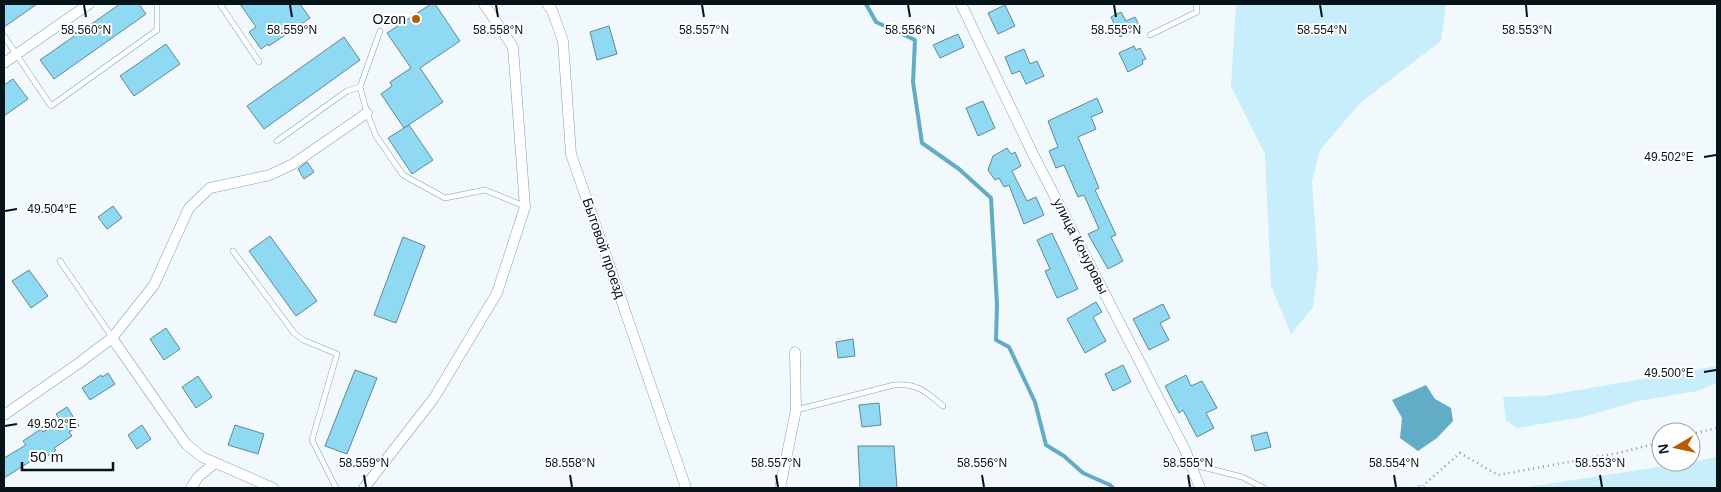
<svg xmlns="http://www.w3.org/2000/svg" width="1721" height="492" font-family="Arial,sans-serif">
  <style>
    .green { fill: #c8edfb }
    .water { fill: #63acc5 }
    .lines { fill: none; stroke-linecap: round; stroke-linejoin: round }
    .stream { stroke: #63acc5; stroke-width: 4 }
    .building { fill: #8fd9f3; stroke: #638793 }
    .lane-casing { stroke: #7ea2ae; stroke-width: 6 }
    .street-casing { stroke: #7ea2ae; stroke-width: 11 }
    .path { stroke: #879296; stroke-width: 2.5; stroke-dasharray: 1 4; stroke-linecap: butt }
    .lane { stroke: #fff; stroke-width: 5 }
    .street { stroke: #fff; stroke-width: 10 }
    .ticks { fill: none; stroke: #061419; stroke-width: 2 }
    .poi-dot { fill: #b85c02; stroke: #fff; stroke-width: 2 }
    .labels { text-anchor: middle; stroke-width: 4; stroke-linejoin: round; paint-order: stroke }
    .poi-label { font-size: 14px; fill: #061419; stroke: #fff; text-anchor: end }
    .street-label { font-size: 14px; fill: #061419; stroke: #fff }
    .ticks-label { font-size: 12px; text-anchor: middle; fill: #061419; stroke: #fff; stroke-width: 4; stroke-linejoin: round; paint-order: stroke }
  </style>
  <rect width="100%" height="100%" fill="#f2f9fc"/>
  <!-- green -->
  <g class="green">
    <polygon points="1236,4 1446,4 1441,41 1360,103 1320,150 1312,181 1318,266 1313,307 1291,334 1271,286 1265,154 1231,86"/>
    <polygon points="1717,366 1717,383 1697,391 1638,401 1583,417 1517,428 1506,420 1503,397 1544,396"/>
    <polygon points="1717,457 1717,488 1520,488 1691,462"/>
  </g>
  <!-- water -->
  <polygon class="water" points="1426,385 1435,399 1451,408 1453,421 1437,438 1418,451 1400,438 1402,418 1392,400"/>
  <g class="lines">
    <!-- stream -->
    <polyline class="stream" points="866,4 876,22 915,40 913,82 922,143 959,169 991,198 997,305 996,340 1009,347 1035,402 1046,445 1064,456 1083,473 1110,485 1113,488"/>
  </g>
  <!-- building -->
  <g class="building">
    <polygon points="4,4 37,4 4,27"/>
    <polygon points="120,4 139,4 146,14 54,79 40,60"/>
    <polygon points="240,4 300,4 310,18 269,46 268,44 261,49 249,32 256,27"/>
    <polygon points="431,4 435,4 460,41 420,68 443,102 404,128 381,94 392,86 390,82 411,68 387,33"/>
    <polygon points="1005,5 1015,26 998,34 988,13"/>
    <polygon points="1121,12 1126,21 1135,17 1140,27 1120,37 1111,17"/>
    <polygon points="609,26 617,54 597,60 590,32"/>
    <polygon points="958,34 964,47 940,58 933,45"/>
    <polygon points="344,37 360,60 264,129 247,106"/>
    <polygon points="166,44 180,64 134,96 120,76"/>
    <polygon points="1134,46 1136,50 1140,48 1146,59 1142,61 1143,64 1128,72 1119,53"/>
    <polygon points="1024,49 1030,64 1037,61 1044,76 1026,84 1020,71 1012,74 1005,57"/>
    <polygon points="13,79 28,99 4,116 4,85"/>
    <polygon points="1097,98 1103,112 1091,117 1096,129 1078,137 1099,188 1095,190 1116,235 1111,237 1123,261 1108,269 1088,234 1099,229 1084,195 1078,197 1064,165 1056,168 1049,151 1058,147 1048,121"/>
    <polygon points="983,101 995,128 978,136 966,108"/>
    <polygon points="409,125 433,160 412,174 388,138"/>
    <polygon points="1007,148 1011,154 1015,152 1021,166 1012,171 1027,201 1036,197 1044,215 1024,224 1009,185 1004,187 999,178 995,180 988,170 993,156"/>
    <polygon points="307,162 314,172 304,179 298,169"/>
    <polygon points="113,206 122,218 107,229 98,217"/>
    <polygon points="1052,233 1078,289 1057,298 1045,271 1050,269 1037,240"/>
    <polygon points="270,236 317,301 296,316 249,251"/>
    <polygon points="403,237 425,246 396,323 374,315"/>
    <polygon points="29,270 48,296 31,308 12,281"/>
    <polygon points="1096,302 1102,312 1093,317 1106,341 1085,353 1067,319"/>
    <polygon points="1163,304 1170,318 1160,323 1169,340 1149,350 1133,319"/>
    <polygon points="166,328 180,349 164,360 150,339"/>
    <polygon points="853,339 855,356 838,358 836,342"/>
    <polygon points="1123,365 1131,382 1113,391 1105,374"/>
    <polygon points="355,370 377,378 347,454 325,446"/>
    <polygon points="108,373 115,384 90,400 82,388 101,375 102,377"/>
    <polygon points="1186,375 1191,386 1202,381 1217,408 1206,413 1214,428 1197,437 1183,410 1179,413 1165,386"/>
    <polygon points="198,376 212,397 196,408 182,387"/>
    <polygon points="879,403 881,425 862,427 859,405"/>
    <polygon points="67,407 79,426 69,432 72,436 54,448 56,450 45,458 43,454 39,456 4,478 4,458 26,445 23,441 41,429 43,432 61,421 56,414"/>
    <polygon points="142,425 151,439 137,449 128,435"/>
    <polygon points="235,425 264,434 258,454 228,445"/>
    <polygon points="1267,432 1271,447 1255,451 1251,436"/>
    <polygon points="858,446 894,446 897,488 860,488"/>
  </g>
  <g class="lines">
    <defs>
      <g id="lane">
        <polyline points="220,4 259,62"/>
        <polyline points="380,31 360,87 367,113 376,136 403,175 445,198 485,190 524,206"/>
        <polyline points="1150,35 1197,12 1196,4"/>
        <polyline points="4,36 51,106 157,30 157,4"/>
        <polyline points="277,141 347,91 360,87"/>
        <polyline points="233,251 294,333 303,340 337,354 312,440 336,488"/>
        <polyline points="60,261 112,337"/>
        <path d="M 796,410 L 894,385 C 917,383 925,391 943,406"/>
        <polyline points="1191,464 1242,477 1264,488"/>
        <polyline points="1421,488 1422,488"/>
      </g>
      <g id="street">
        <polyline points="547,4 552,10 563,41 571,154 686,488"/>
        <polyline points="961,4 1032,152 1185,450 1200,488"/>
        <polyline points="4,63 89,4"/>
        <polyline points="112,338 186,444 202,457 273,488"/>
        <polyline points="4,415 79,363 112,338 154,285 189,208 210,188 270,175 293,164 367,113"/>
        <polyline points="191,488 198,477 215,463"/>
        <polyline points="364,488 434,398 497,293 525,207 513,47 484,4"/>
        <polyline points="780,488 796,410 795,352"/>
      </g>
    </defs>
    <!-- lane casing -->
    <use href="#lane" class="lane-casing"/>
    <!-- street casing -->
    <use href="#street" class="street-casing"/>
    <!-- path -->
    <g class="path">
      <polyline points="1691,434 1717,428"/>
      <polyline points="1426,483 1460,453 1498,475 1623,452 1661,442"/>
    </g>
    <!-- lane -->
    <use href="#lane" class="lane"/>
    <!-- street -->
    <use href="#street" class="street"/>
  </g>
  <!-- ticks -->
  <path class="ticks" d="M 84,5 L 86,17M 290,5 L 292,17M 496,5 L 498,17M 702,5 L 704,17M 908,5 L 910,17M 1114,5 L 1116,17M 1320,5 L 1322,17M 1526,5 L 1527,17M 1704,157 L 1716,155M 5,211 L 17,209M 1704,372 L 1716,370M 5,426 L 17,424M 364,475 L 366,487M 570,475 L 572,487M 776,475 L 778,487M 982,475 L 984,487M 1188,475 L 1190,487M 1394,475 L 1396,487M 1600,475 L 1602,487"/>
  <!-- markers -->
  <circle class="poi-dot" cx="416" cy="19" r="5"/>
  <g class="labels">
    <!-- poi labels -->
    <g class="poi-label">
      <text x="406" y="24">Ozon</text>
    </g>
    <!-- street labels -->
    <g class="street-label">
      <text transform="translate(1081 246) rotate(63)" y="5">улица Кочуровы</text>
      <text transform="translate(604 248) rotate(71)" y="5">Бытовой проезд</text>
    </g>
  </g>
  <g class="ticks-label">
    <text x="86" y="34">58.560°N</text>
    <text x="292" y="34">58.559°N</text>
    <text x="498" y="34">58.558°N</text>
    <text x="704" y="34">58.557°N</text>
    <text x="910" y="34">58.556°N</text>
    <text x="1116" y="34">58.555°N</text>
    <text x="1322" y="34">58.554°N</text>
    <text x="1527" y="34">58.553°N</text>
    <text x="1669" y="161">49.502°E</text>
    <text x="52" y="213">49.504°E</text>
    <text x="1669" y="377">49.500°E</text>
    <text x="52" y="428">49.502°E</text>
    <text x="364" y="467">58.559°N</text>
    <text x="570" y="467">58.558°N</text>
    <text x="776" y="467">58.557°N</text>
    <text x="982" y="467">58.556°N</text>
    <text x="1188" y="467">58.555°N</text>
    <text x="1394" y="467">58.554°N</text>
    <text x="1600" y="467">58.553°N</text>
  </g>
  <!-- border -->
  <rect width="1721" height="492" fill="none" stroke="#061419" stroke-width="10"/>
  <!-- north arrow -->
  <g transform="translate(1676 447) rotate(261)"><circle r="24" fill="#ffffff" stroke="#9ba1a3"/>
  <path d="M0-4L9 19L0 12L-9 19Z" fill="#b85c02"/>
  <text y="-8" font-size="14" font-weight="bold" text-anchor="middle" fill="#061419">N</text>
  </g>
  <!-- scale -->
  <path d="M22 462v8h91v-8" fill="none" stroke="#061419" stroke-width="2.5"/>
  <text x="30" y="462" font-size="15" fill="#061419" stroke="#ffffff" stroke-width="4" paint-order="stroke">50 m</text>
</svg>
